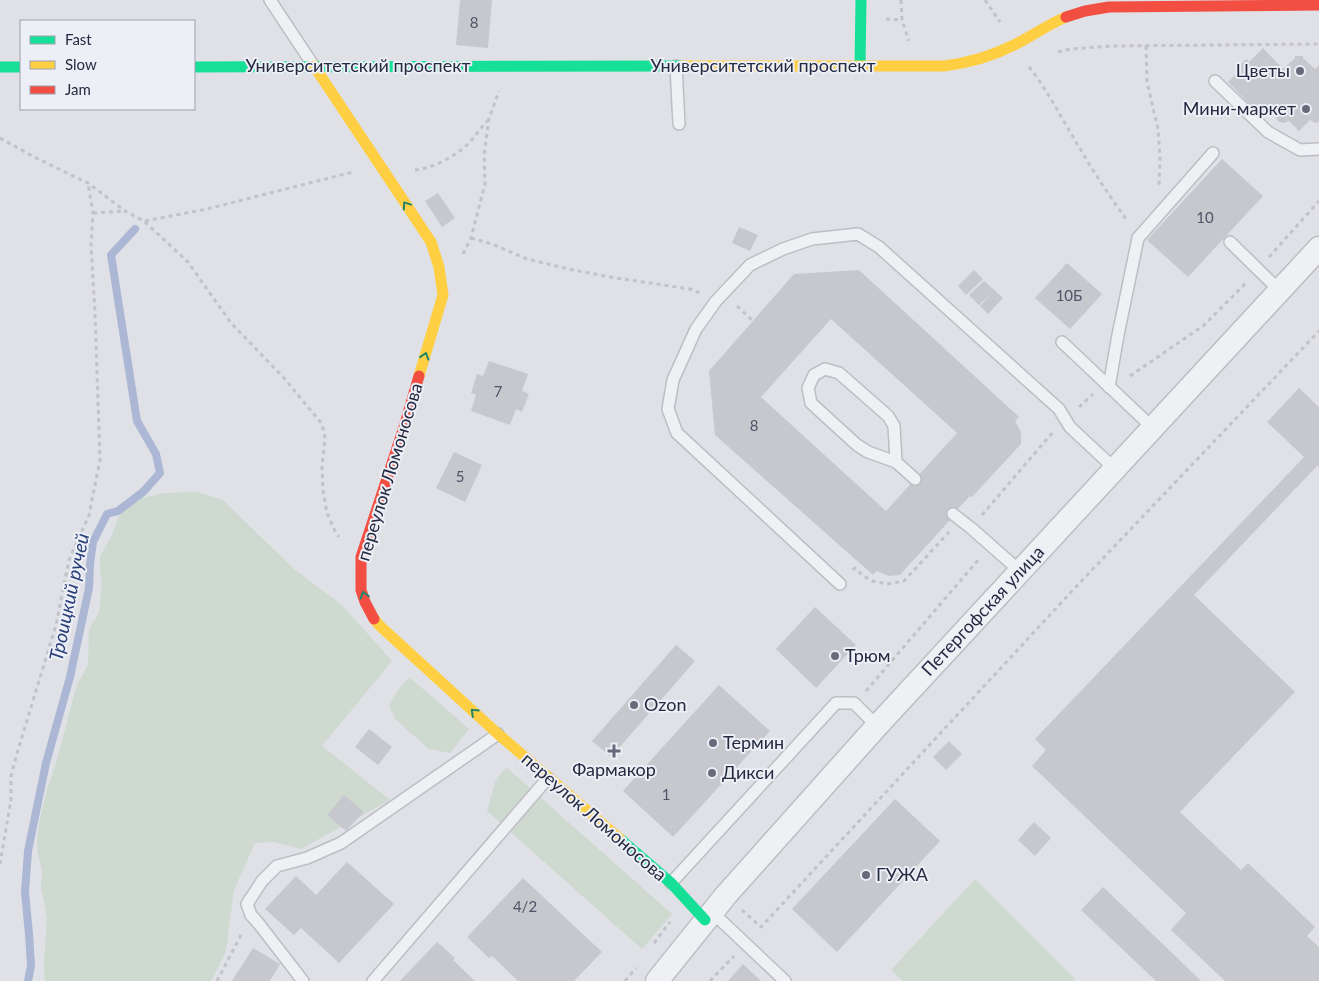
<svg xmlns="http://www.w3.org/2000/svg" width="1319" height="981" font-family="Lato,sans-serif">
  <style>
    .green { fill: #ced9cf }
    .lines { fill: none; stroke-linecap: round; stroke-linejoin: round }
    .stream { stroke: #abb7d4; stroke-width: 8 }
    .building { fill: #c7c8ce; fill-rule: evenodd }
    .lane-casing { stroke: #bdbec4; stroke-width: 14 }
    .street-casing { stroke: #bdbec4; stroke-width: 25 }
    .path { stroke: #c2c2c9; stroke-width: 3; stroke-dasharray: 4 4; stroke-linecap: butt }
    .lane { stroke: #eff0f3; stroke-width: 11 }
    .street { stroke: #eff0f3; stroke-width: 22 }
    .fast { stroke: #16e098; stroke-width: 11 }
    .slow { stroke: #ffcf43; stroke-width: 11 }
    .jam { stroke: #f24e42; stroke-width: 11 }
    .oneway { stroke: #1e856c }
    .poi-dot { fill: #666a7b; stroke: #edeff6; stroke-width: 2 }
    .labels { text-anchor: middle; stroke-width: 4; stroke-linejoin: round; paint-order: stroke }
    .number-label { font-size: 15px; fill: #4f5366 }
    .street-label { font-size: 18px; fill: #252a41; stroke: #edeff6 }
    .poi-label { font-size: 18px; fill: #252a41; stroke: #edeff6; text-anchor: start }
    .water-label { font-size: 19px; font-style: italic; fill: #2b4079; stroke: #edeff6 }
  </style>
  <rect width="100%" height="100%" fill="#e0e1e6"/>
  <!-- green -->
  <g class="green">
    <polygon points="197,492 223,500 294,569 342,605 392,661 322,746 390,800 301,849 274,842 255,843 234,890 226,951 211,981 45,981 44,962 47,918 41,887 42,871 38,855 37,840 39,823 47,790 57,760 74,695 78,683 88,665 89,629 99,613 102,582 100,570 100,556 111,537 118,519 124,507 134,500 165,493"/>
    <polygon points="409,677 469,729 450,753 429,749 395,719 389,705 398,690"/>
    <polygon points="506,767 672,914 642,949 487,811 495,782"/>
    <polygon points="975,879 1075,979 1073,981 903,981 891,970"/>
  </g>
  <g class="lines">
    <!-- stream -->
    <polyline class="stream" points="28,981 31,966 29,934 25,892 28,851 46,763 70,677 89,588 90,564 93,542 107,514 118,511 143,492 160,473 156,454 137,421 111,255 135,229"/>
  </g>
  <!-- building -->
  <g class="building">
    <polygon points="460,0 492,0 488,48 456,45"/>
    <polygon points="1263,48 1283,69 1294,59 1295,59 1295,56 1303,56 1303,59 1304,59 1315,69 1319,65 1319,122 1315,123 1310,120 1299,131 1289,121 1284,123 1279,122 1276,118 1275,113 1277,109 1273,105 1261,116 1228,82 1241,69 1238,67 1246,59 1249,62"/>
    <polygon points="1222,159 1263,196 1188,277 1147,240"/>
    <polygon points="438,193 455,218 442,227 425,201"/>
    <polygon points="739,227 758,235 750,251 732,243"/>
    <polygon points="1067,263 1102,294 1070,329 1035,298"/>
    <path d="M 859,270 L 1019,417 L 1015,421 L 1021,432 L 1021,444 L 972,497 L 970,496 L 953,514 L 949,519 L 950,520 L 900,575 L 889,576 L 877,571 L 873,575 L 715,435 L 709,371 L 794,274 ZM 831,319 L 957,433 L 886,511 L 761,397 Z"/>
    <polygon points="974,270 983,279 966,295 958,286"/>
    <polygon points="984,281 1003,298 988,314 980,306 993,292 979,305 969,295"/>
    <polygon points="489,361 528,374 522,391 529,394 522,412 516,409 510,425 471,411 476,395 471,393 477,374 483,376"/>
    <polygon points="1299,388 1319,407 1319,467 1317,466 1194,595 1295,692 1180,812 1241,870 1248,863 1315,927 1307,936 1319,947 1319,981 1225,981 1171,930 1186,913 1032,766 1046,750 1035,739 1304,457 1267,422"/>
    <polygon points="454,452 482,465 465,502 436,488"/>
    <polygon points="815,607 856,645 816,688 776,649"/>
    <polygon points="676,645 695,661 611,757 592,741"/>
    <polygon points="719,685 770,731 673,837 623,791"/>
    <polygon points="369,729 392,747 378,765 355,747"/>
    <polygon points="949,741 962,754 946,770 933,757"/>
    <polygon points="344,795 364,812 346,831 327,815"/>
    <polygon points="895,799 940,841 837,952 792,909"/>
    <polygon points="1034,822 1051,838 1035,856 1018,840"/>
    <polygon points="347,862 394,904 339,963 301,928 294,935 265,909 296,876 316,895"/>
    <polygon points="523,878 602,952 574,981 518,981 492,956 489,958 467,937"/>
    <polygon points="1103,887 1169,950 1201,981 1156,981 1081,910"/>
    <polygon points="437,942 455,958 453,960 475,981 400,981"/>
    <polygon points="253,948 280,964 270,981 232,981"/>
    <polygon points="743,964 761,981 728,981"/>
  </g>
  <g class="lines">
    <defs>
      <g id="lane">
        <polyline points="270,0 313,65"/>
        <polyline points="676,66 679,124"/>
        <polyline points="1215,81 1268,132 1300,150 1319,149"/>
        <polyline points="1230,242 1280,291"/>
        <polyline points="1062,342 1153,428"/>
        <polyline points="1109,387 1118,335 1138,238 1213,153"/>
        <polyline points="896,462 868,452 857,445 811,403 808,388 814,375 825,369 839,373 888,416 894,426 896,462 915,479"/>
        <polyline points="953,514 971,528 1020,571"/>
        <polyline points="840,584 677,433 668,409 673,380 696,329 716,301 750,265 783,249 812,239 858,234 879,247 1059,409 1070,427 1115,469"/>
        <polyline points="671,883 836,703 854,703 877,726"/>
        <polyline points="712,912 785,981"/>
        <polyline points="303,981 259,924 251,915 247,904 262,881 277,866 307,858 341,843 498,734"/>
        <polyline points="373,981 548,778"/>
      </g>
      <polyline id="street" points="657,981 726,895 877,726 1319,248"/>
    </defs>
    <!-- lane casing -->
    <use href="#lane" class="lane-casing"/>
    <!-- street casing -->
    <use href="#street" class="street-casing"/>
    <!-- path -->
    <g class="path">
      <polyline points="901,0 902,20 909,41"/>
      <polyline points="985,0 1000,22"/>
      <polyline points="886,19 902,20"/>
      <polyline points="1146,46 1147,82 1158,129 1160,158 1159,186"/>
      <polyline points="1058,52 1071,49 1111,46 1319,44"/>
      <path d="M 1029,67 C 1046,88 1058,112 1072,135 C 1089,165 1108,194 1128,222"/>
      <polyline points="0,138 36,158 88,183 125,211 144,221 188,262 231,323 284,378 322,424 325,438 322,466 323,490 327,513 335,531 339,537"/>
      <path d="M 415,170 C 431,169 456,156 468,144 C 476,136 481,127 489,119"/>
      <polyline points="93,213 125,211"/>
      <polyline points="145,221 207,209 353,172"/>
      <polyline points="471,238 492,244 527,259 573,270 616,278 690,289 700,293"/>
      <polyline points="463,254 471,238 485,184 484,155 489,119 499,91"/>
      <polyline points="1269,257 1319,201"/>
      <polyline points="737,306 753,321"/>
      <polyline points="1130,376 1203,326 1247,282"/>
      <polyline points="1079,407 1093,394"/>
      <polyline points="982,515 1053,432"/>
      <polyline points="853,570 855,568 862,575 872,581 887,584 904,581 949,532"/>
      <polyline points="866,691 979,559"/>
      <polyline points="0,864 11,800 11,776 18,750 56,625 69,560 89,515 100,460 95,313 91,245 93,213 88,183"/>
      <polyline points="742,910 761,927 1073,590 1319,331"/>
      <polyline points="654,943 670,922"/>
      <polyline points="217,981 242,933"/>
      <polyline points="625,981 636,968"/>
      <polyline points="710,981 734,956"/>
    </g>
    <!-- lane -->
    <use href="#lane" class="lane"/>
    <!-- street -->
    <use href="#street" class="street"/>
    <!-- fast -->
    <g class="fast">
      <polyline points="860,66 861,0"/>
      <polyline points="0,67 21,67"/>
      <polyline points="194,67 681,66"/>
      <polyline points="620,839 671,883 705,920"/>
    </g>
    <!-- slow -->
    <g class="slow">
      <polyline points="314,66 431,242 439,267 443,295 419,376"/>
      <path d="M 681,66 L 944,66 C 969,63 992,56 1014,45 C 1032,36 1047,25 1066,17"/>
      <polyline points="374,619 380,626 498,734 620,839"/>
    </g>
    <!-- jam -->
    <g class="jam">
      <polyline points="1066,17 1085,11 1109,7 1319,5"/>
      <polyline points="374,619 365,602 361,590 361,557 404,427 419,376"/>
    </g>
  </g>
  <!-- one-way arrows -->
  <defs><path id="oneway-chevron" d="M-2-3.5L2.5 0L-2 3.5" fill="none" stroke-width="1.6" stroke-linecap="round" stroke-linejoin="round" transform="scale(1.25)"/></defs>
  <g class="oneway">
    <use href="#oneway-chevron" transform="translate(406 205) rotate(-124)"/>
    <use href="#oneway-chevron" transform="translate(425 356) rotate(-73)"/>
    <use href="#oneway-chevron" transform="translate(364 595) rotate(-106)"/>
    <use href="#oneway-chevron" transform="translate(474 712) rotate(-137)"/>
  </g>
  <!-- markers -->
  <g class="poi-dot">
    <circle cx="1300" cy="71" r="5"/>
    <circle cx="1306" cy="109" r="5"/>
    <circle cx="835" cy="656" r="5"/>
    <circle cx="634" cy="705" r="5"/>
    <circle cx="713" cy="743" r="5"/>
    <path d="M611.5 743.5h5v5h5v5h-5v5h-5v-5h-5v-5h5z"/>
    <circle cx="712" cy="773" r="5"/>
    <circle cx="866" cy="875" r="5"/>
  </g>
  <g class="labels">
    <!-- number labels -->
    <g class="number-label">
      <text x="474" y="28">8</text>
      <text x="1205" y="223">10</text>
      <text x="1069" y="301">10Б</text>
      <text x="498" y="397">7</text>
      <text x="754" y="431">8</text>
      <text x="460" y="482">5</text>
      <text x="666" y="800">1</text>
      <text x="525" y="912">4/2</text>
    </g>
    <!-- street labels -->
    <g class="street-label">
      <text x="358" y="72">Университетский проспект</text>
      <text x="763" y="72">Университетский проспект</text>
      <text transform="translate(390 472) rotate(-73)" y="6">переулок Ломоносова</text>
      <text transform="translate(983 611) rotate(-47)" y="6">Петергофская улица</text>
      <text transform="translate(594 817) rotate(41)" y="6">переулок Ломоносова</text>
    </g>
    <!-- poi labels -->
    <g class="poi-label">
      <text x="1290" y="77" text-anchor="end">Цветы</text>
      <text x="1296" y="115" text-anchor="end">Мини-маркет</text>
      <text x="845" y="662">Трюм</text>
      <text x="644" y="711">Ozon</text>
      <text x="723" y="749">Термин</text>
      <text x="614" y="776" text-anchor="middle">Фармакор</text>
      <text x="722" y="779">Дикси</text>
      <text x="876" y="881">ГУЖА</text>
    </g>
    <!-- water labels -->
    <g class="water-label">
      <text transform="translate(69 597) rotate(-78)" y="7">Троицкий ручей</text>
    </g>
  </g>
  <!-- legend -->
  <rect x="20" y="20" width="175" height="90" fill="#edeff6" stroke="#9da0ae"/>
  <rect x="30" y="36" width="25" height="8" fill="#16e098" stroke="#9da0ae"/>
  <text x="65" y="45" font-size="15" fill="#252a41">Fast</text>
  <rect x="30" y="61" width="25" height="8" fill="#ffcf43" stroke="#9da0ae"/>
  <text x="65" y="70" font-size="15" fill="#252a41">Slow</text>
  <rect x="30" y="86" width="25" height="8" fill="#f24e42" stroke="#9da0ae"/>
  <text x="65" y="95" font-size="15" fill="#252a41">Jam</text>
</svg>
